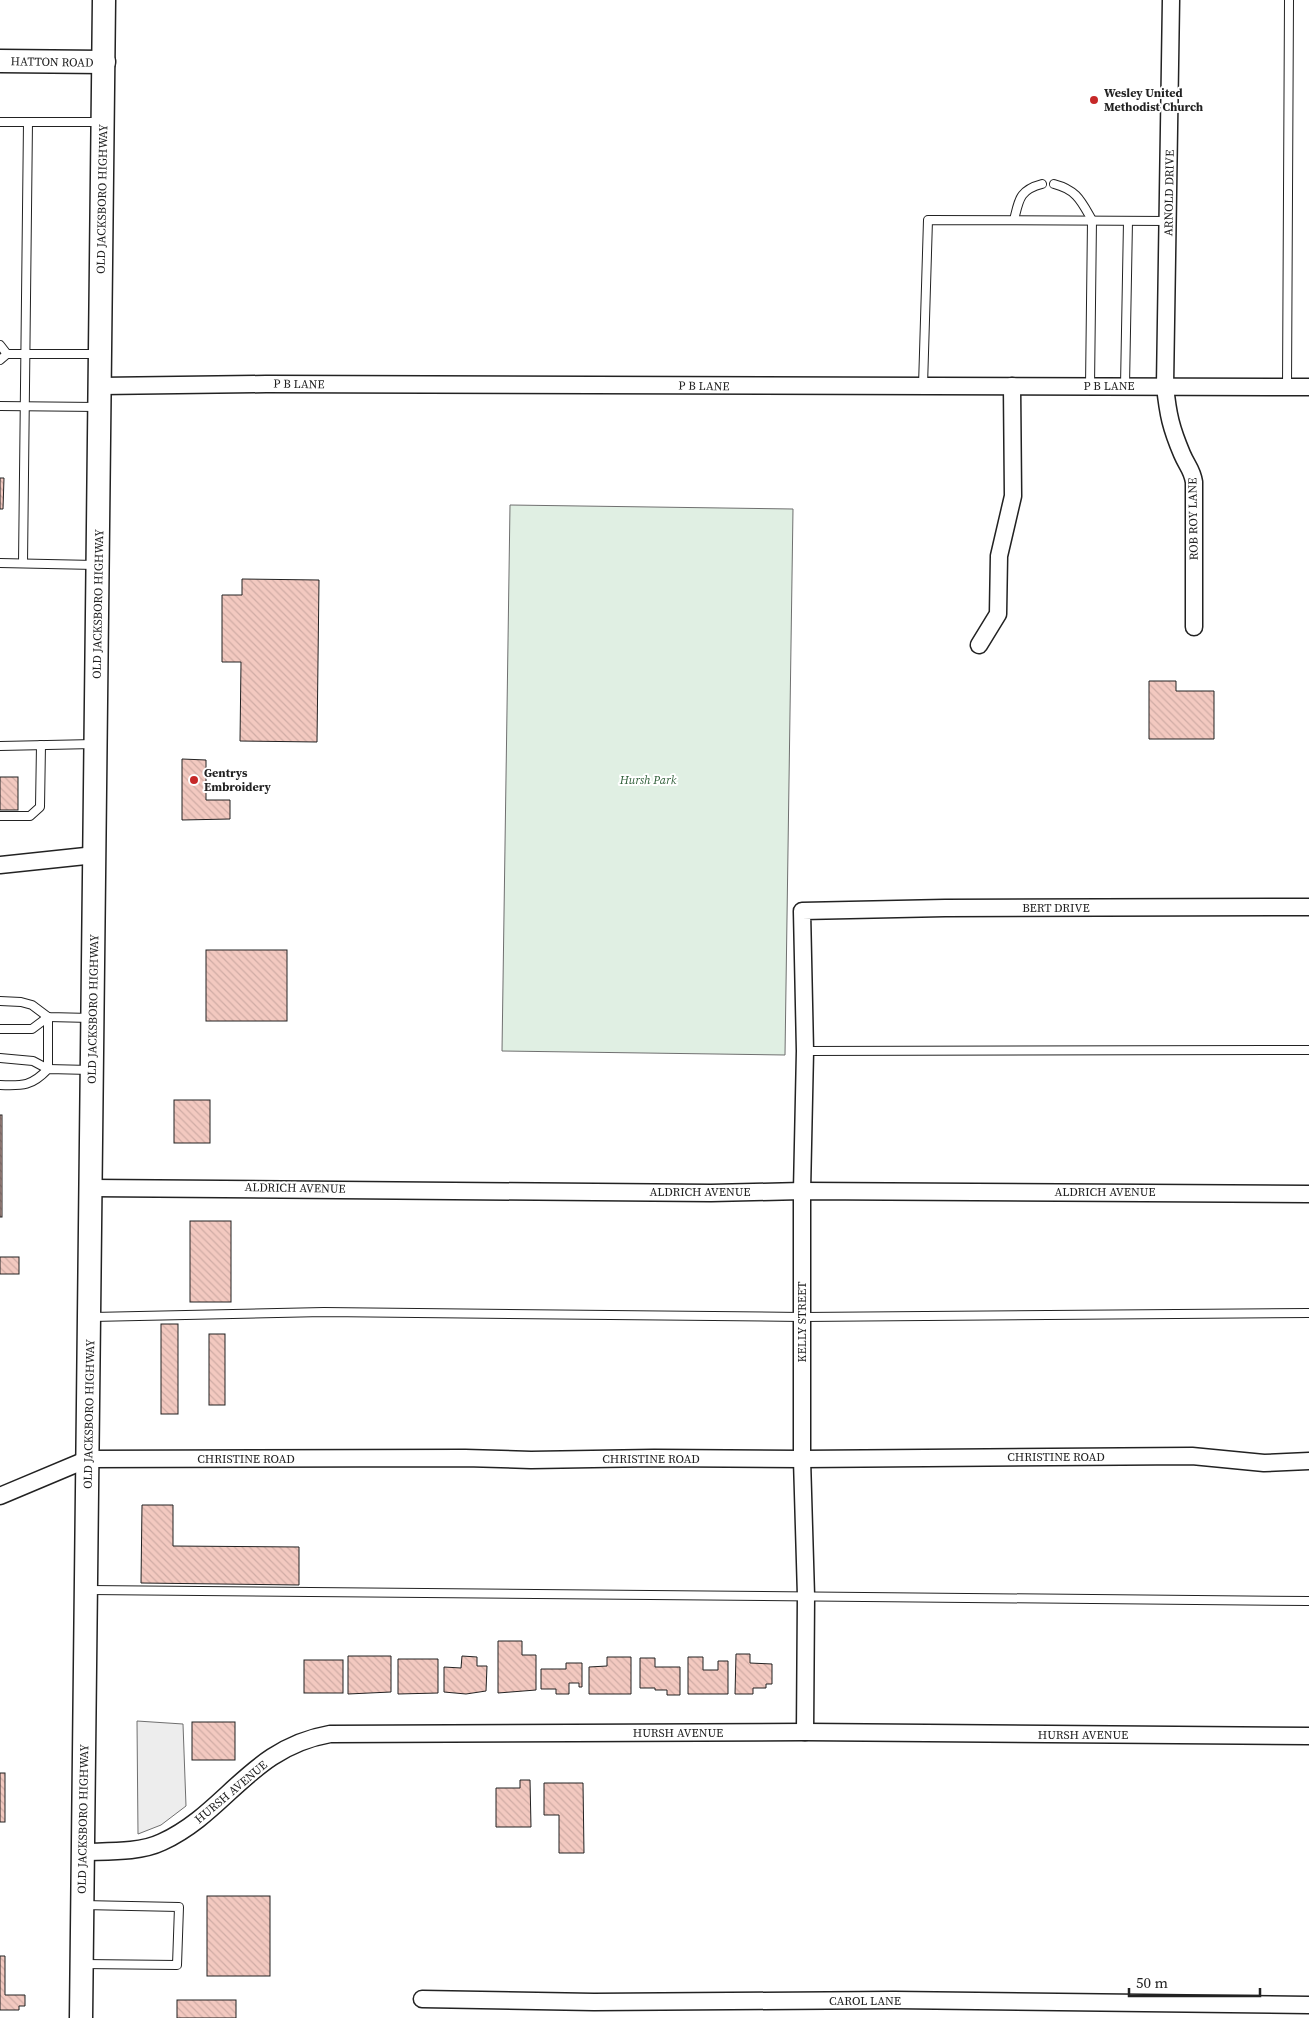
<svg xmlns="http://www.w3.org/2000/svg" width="1309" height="2018" font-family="'Source Serif 4',serif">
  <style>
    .green { fill: #e0efe3; stroke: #6f6f6f }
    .parking { fill: #ededed; stroke: #6f6f6f }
    .building { fill: url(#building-back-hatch); stroke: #222 }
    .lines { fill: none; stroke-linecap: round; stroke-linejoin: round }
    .lane-casing { stroke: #222; stroke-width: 10 }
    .street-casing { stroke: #222; stroke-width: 19 }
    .secondary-casing { stroke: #222; stroke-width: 25 }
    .lane { stroke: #fff; stroke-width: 8 }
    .street { stroke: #fff; stroke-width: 16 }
    .secondary { stroke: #fff; stroke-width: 22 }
    .poi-dot { fill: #c62828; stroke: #fff; stroke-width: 2 }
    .labels { text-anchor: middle; stroke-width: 4; stroke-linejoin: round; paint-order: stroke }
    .street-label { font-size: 12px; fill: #222; stroke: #fff }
    .poi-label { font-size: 12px; font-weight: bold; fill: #222; stroke: #fff; text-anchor: start }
    .park-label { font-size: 12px; font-style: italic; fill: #2f5e38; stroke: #fff }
  </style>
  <defs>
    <pattern id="building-back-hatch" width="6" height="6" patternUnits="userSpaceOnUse" patternTransform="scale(1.25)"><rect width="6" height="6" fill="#f3c9c0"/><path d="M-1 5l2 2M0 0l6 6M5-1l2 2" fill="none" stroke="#d0aca5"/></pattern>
  </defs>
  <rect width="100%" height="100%" fill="#fff"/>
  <!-- green -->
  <polygon class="green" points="510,505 793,509 785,1055 502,1051"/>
  <!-- parking -->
  <polygon class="parking" points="137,1721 183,1724 186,1806 161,1825 138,1834"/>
  <!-- building -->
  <g class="building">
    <polygon points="0,478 4,478 3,509 0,509"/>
    <polygon points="242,579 319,580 317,742 240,741 241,662 222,662 222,595 242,595"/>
    <polygon points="1149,681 1176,681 1176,691 1214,691 1214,739 1149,739"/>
    <polygon points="182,759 206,760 206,800 230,800 230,819 182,820"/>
    <rect x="0" y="777" width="18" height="33"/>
    <rect x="206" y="950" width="81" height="71"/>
    <rect x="174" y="1100" width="36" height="43"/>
    <rect x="0" y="1115" width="2" height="102"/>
    <rect x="190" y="1221" width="41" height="81"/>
    <rect x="0" y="1257" width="19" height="17"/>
    <rect x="161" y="1324" width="17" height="90"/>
    <rect x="209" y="1334" width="16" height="71"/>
    <polygon points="142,1505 173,1505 173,1546 299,1547 299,1585 141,1583"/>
    <polygon points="498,1641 522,1641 522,1655 536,1655 536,1690 498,1693"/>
    <polygon points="736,1654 750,1654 750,1663 772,1664 772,1684 766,1684 766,1688 753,1688 753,1694 735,1694"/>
    <polygon points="348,1656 391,1656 391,1692 348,1694"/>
    <polygon points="462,1656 477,1657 477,1666 487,1666 486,1691 466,1694 444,1692 444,1667 461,1668"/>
    <polygon points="607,1657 631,1657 631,1694 589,1694 589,1667 607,1666"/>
    <polygon points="688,1657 703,1657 703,1670 718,1670 718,1661 728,1661 728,1694 688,1694"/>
    <polygon points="640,1658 655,1658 655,1667 680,1667 680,1695 667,1695 667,1690 655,1690 655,1688 640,1688"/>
    <polygon points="398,1659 438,1659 438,1693 398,1694"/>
    <rect x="304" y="1660" width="39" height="33"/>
    <polygon points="566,1663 582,1663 582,1687 579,1687 579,1683 569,1683 569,1694 556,1694 556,1689 541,1689 541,1669 566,1669"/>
    <rect x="192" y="1722" width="43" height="38"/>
    <rect x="0" y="1773" width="5" height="49"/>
    <polygon points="520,1780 530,1780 531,1827 496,1827 496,1788 520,1788"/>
    <polygon points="544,1783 583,1783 584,1853 559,1853 559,1815 544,1815"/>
    <rect x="207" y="1896" width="63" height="80"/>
    <polygon points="0,1956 5,1956 5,1995 25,1995 25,2006 19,2006 19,2010 0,2010"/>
    <rect x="177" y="2000" width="59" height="18"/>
  </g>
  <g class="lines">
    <defs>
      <g id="lane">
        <polyline points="0,122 100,122"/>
        <path d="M 1054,184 C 1077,190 1081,201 1092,220 L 1090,386"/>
        <path d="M 1014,220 C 1019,200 1019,190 1042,184"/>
        <polyline points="0,345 7,354 0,360"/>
        <polyline points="7,354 98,354"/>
        <polyline points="923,386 928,220 1169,221"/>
        <polyline points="1125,386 1128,221"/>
        <polyline points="1287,387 1289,0"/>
        <polyline points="0,406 98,407"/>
        <polyline points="0,563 95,565"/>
        <polyline points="23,563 28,122"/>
        <polyline points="0,746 94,744"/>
        <polyline points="0,816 30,816 40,807 41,745"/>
        <polyline points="0,1001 21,1002 32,1005 48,1017 91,1018"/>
        <polyline points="0,1029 32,1029 48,1017"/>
        <polyline points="805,1051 1309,1050"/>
        <polyline points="0,1058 33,1061 48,1069 48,1017"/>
        <path d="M 0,1085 C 23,1086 32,1086 48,1069 L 90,1070"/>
        <polyline points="92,1317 324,1312 802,1317 1309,1313"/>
        <polyline points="89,1590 1309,1601"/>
        <polyline points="83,1964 177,1965 179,1907 83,1905"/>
      </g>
      <g id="street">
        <path d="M 1171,0 L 1165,386 C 1168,415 1171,428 1182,454 C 1187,466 1192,469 1194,482 L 1194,627"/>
        <polyline points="100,386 266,384 1309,387"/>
        <polyline points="979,645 998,614 999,556 1013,496 1012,386"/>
        <polyline points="0,865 95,855"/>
        <polyline points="91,1188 711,1193 802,1191 1309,1194"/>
        <polyline points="0,1496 88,1459 465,1458 531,1460 654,1458 802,1459 1192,1456 1264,1463 1309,1461"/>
        <polyline points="805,1732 806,1596 802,1459 802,1191 805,1051 802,911 945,908 1309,907"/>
        <path d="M 82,1852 C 108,1851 139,1853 162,1842 C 227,1812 250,1748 330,1734 L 805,1732 L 1309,1736"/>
        <polyline points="422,1999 594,2002 894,2000 1309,2005"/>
      </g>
      <g id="secondary">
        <polyline points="0,61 104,62"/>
        <polyline points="81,2018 104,0"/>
      </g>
    </defs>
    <!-- lane casing -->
    <use href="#lane" class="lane-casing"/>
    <!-- street casing -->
    <use href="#street" class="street-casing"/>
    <!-- secondary casing -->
    <use href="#secondary" class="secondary-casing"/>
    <!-- lane -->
    <use href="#lane" class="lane"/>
    <!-- street -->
    <use href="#street" class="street"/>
    <!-- secondary -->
    <use href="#secondary" class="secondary"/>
  </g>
  <!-- markers -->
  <g class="poi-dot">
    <circle cx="1094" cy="100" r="5"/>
    <circle cx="194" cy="780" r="5"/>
  </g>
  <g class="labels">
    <!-- street labels -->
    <g class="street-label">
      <text transform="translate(52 62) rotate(1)" y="4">HATTON ROAD</text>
      <text transform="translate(1169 193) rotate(-89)" y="4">ARNOLD DRIVE</text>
      <text transform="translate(102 199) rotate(-89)" y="4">OLD JACKSBORO HIGHWAY</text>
      <text transform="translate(299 384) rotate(1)" y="4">P B LANE</text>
      <text transform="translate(704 386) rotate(1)" y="4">P B LANE</text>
      <text x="1109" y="390">P B LANE</text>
      <text transform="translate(1193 519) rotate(-91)" y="4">ROB ROY LANE</text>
      <text transform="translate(98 604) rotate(-89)" y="4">OLD JACKSBORO HIGHWAY</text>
      <text x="1056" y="912">BERT DRIVE</text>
      <text transform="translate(93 1009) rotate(-89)" y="4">OLD JACKSBORO HIGHWAY</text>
      <text transform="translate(295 1188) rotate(1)" y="4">ALDRICH AVENUE</text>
      <text x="700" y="1196">ALDRICH AVENUE</text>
      <text x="1105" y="1196">ALDRICH AVENUE</text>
      <text transform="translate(802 1322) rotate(-90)" y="4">KELLY STREET</text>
      <text transform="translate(89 1414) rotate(-89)" y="4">OLD JACKSBORO HIGHWAY</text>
      <text x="1056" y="1461">CHRISTINE ROAD</text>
      <text x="246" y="1463">CHRISTINE ROAD</text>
      <text x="651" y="1463">CHRISTINE ROAD</text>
      <text x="678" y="1737">HURSH AVENUE</text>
      <text x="1083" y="1739">HURSH AVENUE</text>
      <text transform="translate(231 1792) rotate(-40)" y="4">HURSH AVENUE</text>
      <text transform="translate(83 1819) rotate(-89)" y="4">OLD JACKSBORO HIGHWAY</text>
      <text x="865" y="2005">CAROL LANE</text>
    </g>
    <!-- poi labels -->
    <g class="poi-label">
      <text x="1104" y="97">Wesley United<tspan x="1104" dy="14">Methodist Church</tspan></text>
      <text x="204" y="777">Gentrys<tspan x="204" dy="14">Embroidery</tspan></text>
    </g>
    <!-- park labels -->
    <g class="park-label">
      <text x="648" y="784">Hursh Park</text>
    </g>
  </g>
  <!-- scale -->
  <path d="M1129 1988v8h131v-8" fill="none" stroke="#222222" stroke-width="2.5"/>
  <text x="1136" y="1988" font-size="15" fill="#222222" stroke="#ffffff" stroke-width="4" paint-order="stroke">50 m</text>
</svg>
